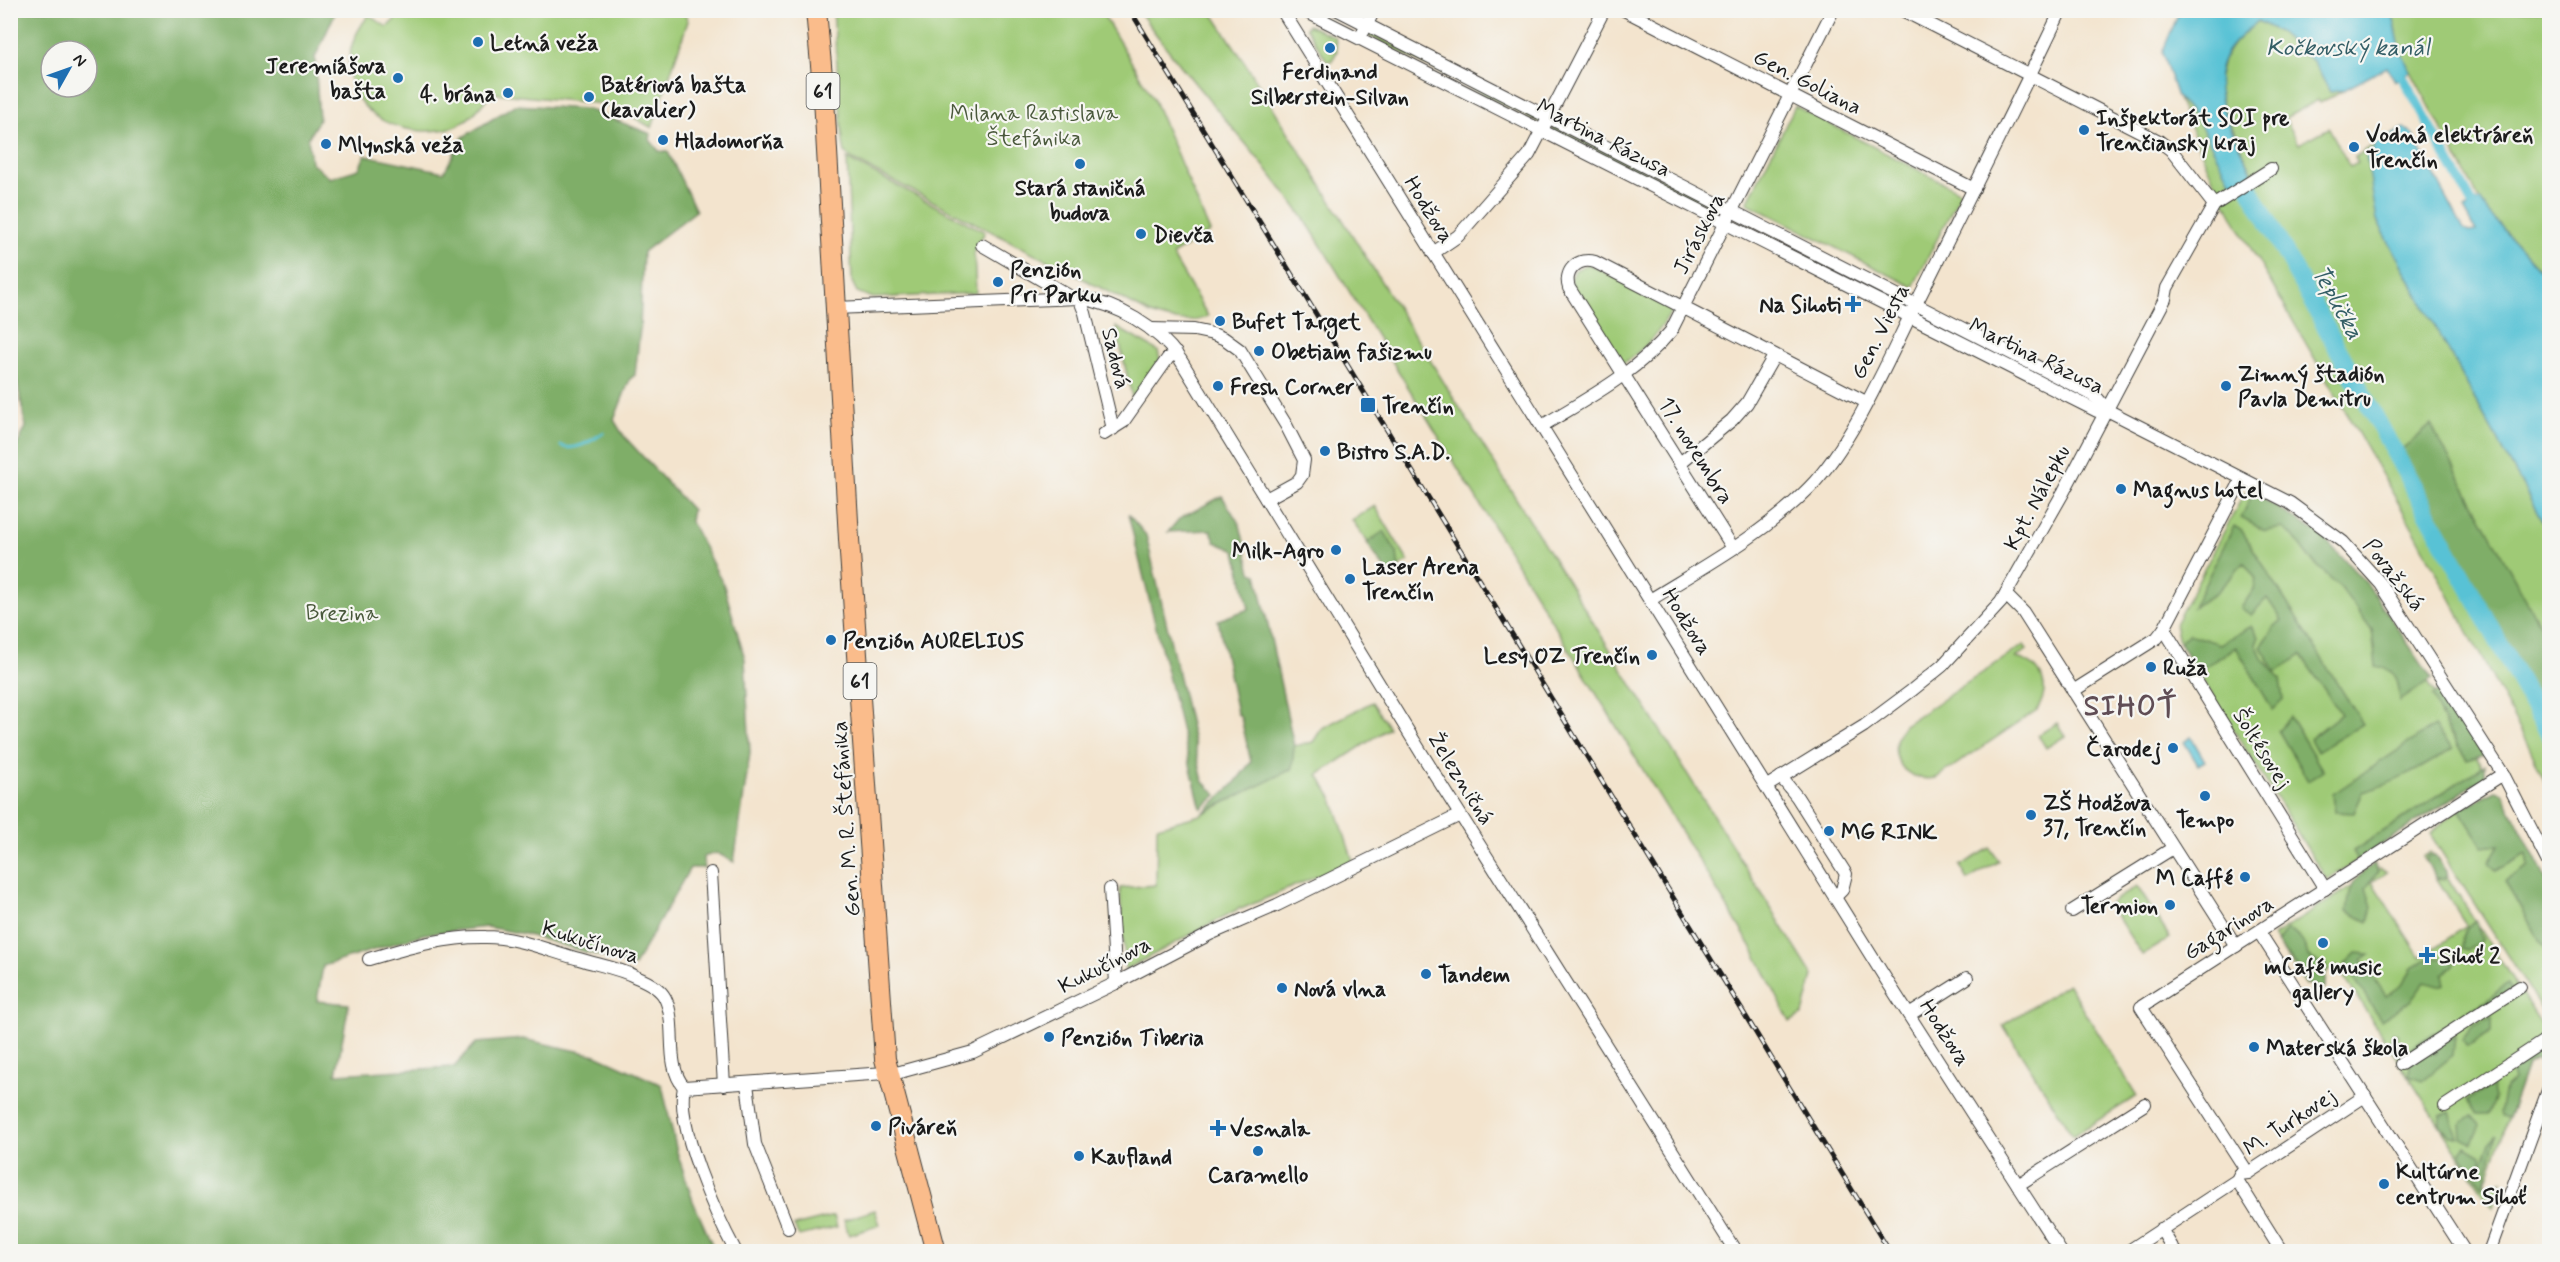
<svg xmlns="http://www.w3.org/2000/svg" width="2560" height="1262" font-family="Mynerve,sans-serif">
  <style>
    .green { fill: #9fca76; stroke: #5e7349; stroke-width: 1.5 }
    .forest { fill: #7fae67; stroke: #4e6542; stroke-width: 1.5; fill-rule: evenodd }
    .water { fill: #59c2d5; stroke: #3a6f78; stroke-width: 1.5 }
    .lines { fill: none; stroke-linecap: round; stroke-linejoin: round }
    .stream { stroke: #59c2d5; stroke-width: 3 }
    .canal { stroke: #59c2d5; stroke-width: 10 }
    .river { stroke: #59c2d5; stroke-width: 18 }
    .minor-casing { stroke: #3c3a37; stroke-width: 14 }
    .primary-casing { stroke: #3c3a37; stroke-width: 22 }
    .minor { stroke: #fff; stroke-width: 12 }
    .primary { stroke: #fabc8b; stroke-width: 20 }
    .rail-casing { stroke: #1c1c1c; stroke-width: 5 }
    .rail { stroke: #f6f6f2; stroke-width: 3; stroke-dasharray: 9; stroke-linecap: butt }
    .poi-dot { fill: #1f6fb2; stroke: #f6f6f2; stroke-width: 2 }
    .labels { text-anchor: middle; stroke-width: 4.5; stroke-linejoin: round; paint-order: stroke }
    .shield { fill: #f6f6f2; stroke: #5d5d5c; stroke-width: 1.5 }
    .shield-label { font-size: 21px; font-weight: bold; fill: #1c1c1c }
    .poi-label { font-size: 22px; font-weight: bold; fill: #1c1c1c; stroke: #f6f6f2; text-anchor: start }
    .street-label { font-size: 22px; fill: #1c1c1c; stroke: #f6f6f2 }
    .park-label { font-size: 22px; fill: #4a593c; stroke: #f6f6f2 }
    .water-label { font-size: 24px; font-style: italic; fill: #345e66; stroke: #f6f6f2 }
    .district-label { font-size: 28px; font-weight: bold; letter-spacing: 1.5px; fill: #604d55; stroke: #f6f6f2 }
  </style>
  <rect width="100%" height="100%" fill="#f6f6f2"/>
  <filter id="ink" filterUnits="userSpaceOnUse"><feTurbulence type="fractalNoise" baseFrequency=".0167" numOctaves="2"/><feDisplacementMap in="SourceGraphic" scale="12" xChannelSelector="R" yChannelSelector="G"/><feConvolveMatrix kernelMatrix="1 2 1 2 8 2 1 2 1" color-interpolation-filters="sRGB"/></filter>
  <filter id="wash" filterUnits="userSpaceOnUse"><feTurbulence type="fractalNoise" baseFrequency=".008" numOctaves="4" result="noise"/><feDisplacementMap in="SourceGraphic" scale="24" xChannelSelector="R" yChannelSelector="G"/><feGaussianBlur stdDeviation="1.35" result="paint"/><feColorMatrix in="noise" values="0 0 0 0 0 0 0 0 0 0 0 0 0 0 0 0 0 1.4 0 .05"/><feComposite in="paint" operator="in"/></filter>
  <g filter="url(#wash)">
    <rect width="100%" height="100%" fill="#f3e4ce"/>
    <!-- green -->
    <g class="green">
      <path d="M 405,10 L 687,10 L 685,14 L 688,21 L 652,128 L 623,111 L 603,104 L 491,93 C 481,106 473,117 458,125 C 445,131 427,132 413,130 C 351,122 329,62 369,15 L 387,27 Z"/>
      <path d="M 833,11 L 1101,11 L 1153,98 L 1210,232 L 1172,255 L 1208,316 C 1195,325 1165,320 1151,314 L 851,159 L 845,153 L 843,143 Z"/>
      <path d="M 1139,11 L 1211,11 L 1249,69 L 1813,976 L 1803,1014 L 1790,1022 L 1753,949 L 1311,229 C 1259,152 1192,87 1139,11 Z"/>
      <polygon points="2392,11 2549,11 2549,284 2544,274 2488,212 2480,200 2401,53"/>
      <polygon points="2258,21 2279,32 2314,62 2330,92 2344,90 2320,103 2318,100 2285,118 2299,144 2329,128 2350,167 2358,163 2355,157 2375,144 2377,220 2549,534 2549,791 2529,747 2414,530 2239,228 2215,183 2177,97 2196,117 2232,183 2252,172 2224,109 2217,85 2223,59 2234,43"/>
      <polygon points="1308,25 1335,37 1337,51 1332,61 1327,61 1306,28"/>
      <polygon points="1369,32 1542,119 1538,122 1369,36"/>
      <polygon points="1795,106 1961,192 1913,287 1747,203"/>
      <polygon points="1552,125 1724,209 1724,214 1552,129"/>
      <polygon points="847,159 985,232 974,251 976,293 873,298 857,292 852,282"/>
      <polygon points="1735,219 1907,305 1903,306 1736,221"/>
      <path d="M 1588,264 L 1674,306 C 1661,332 1645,349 1621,365 L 1575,293 L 1571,279 L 1575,270 Z"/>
      <polygon points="1116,327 1158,351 1160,360 1136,396 1132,397"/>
      <polygon points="2245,492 2314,534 2379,606 2485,771 2485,777 2327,880 2179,642 2175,624"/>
      <polygon points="1375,506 1408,561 1390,574 1352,520"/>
      <path d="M 2024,645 L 2027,650 L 2016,658 C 2042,664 2052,687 2037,710 L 1936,778 C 1903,784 1883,752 1904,725 Z"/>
      <polygon points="1372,702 1389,728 1318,775 1333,799 1353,861 1241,909 1240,908 1125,970 1120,888 1156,885 1157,827 1200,815 1292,769 1294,746 1313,742 1322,728"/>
      <polygon points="2057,723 2065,736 2046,748 2038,735"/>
      <polygon points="2496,791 2549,886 2549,1021 2430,834 2459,809"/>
      <polygon points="1990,848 1999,861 1968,880 1960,866"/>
      <polygon points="2431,852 2547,1033 2549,1045 2543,1063 2537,1059 2527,1065 2486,1182 2489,1188 2502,1181 2493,1208 2337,966 2306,985 2273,936 2379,869 2387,872 2372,882 2420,957 2467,926 2423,857"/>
      <polygon points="2137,886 2170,938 2142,955 2109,904"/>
      <polygon points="2068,984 2137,1096 2073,1136 2003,1025"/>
      <polygon points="875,1210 880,1225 849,1235 844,1220"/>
      <polygon points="834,1216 837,1227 799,1236 794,1226"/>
    </g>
    <!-- forest -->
    <g class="forest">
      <path d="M 11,10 L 336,11 L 315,58 L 319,119 L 308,138 L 311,162 L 330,178 L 359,169 L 365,155 L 444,172 L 463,137 L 515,105 L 587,109 L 651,134 L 650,140 L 659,151 L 668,152 L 696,211 L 643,252 L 640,329 L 635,375 L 630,379 L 614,420 L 623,435 L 692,510 L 690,520 L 724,586 L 745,659 L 750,753 L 734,862 L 717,853 L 703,857 L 704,868 L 690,868 L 634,966 L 524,934 L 487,927 L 424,934 L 323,966 L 317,1001 L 349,1004 L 336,1074 L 454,1067 L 476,1043 L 523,1039 L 596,1055 L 662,1085 L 677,1152 L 693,1201 L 715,1251 L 11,1251 L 10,460 L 26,427 L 17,381 L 10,361 ZM 51,51 L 87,51 L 87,87 L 51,87 Z"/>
      <polygon points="2431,425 2549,642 2549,718 2402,450"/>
      <path d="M 2253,493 L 2320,534 L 2368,585 L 2432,679 L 2400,701 C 2398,680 2399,671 2376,666 L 2372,630 L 2341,588 L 2309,558 L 2292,535 L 2282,528 L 2265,531 L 2241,518 Z"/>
      <polygon points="1222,496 1240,525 1251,572 1257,574 1294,746 1292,769 1203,813 1234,784 1251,762 1241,718 1237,713 1218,620 1249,609 1236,551 1215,542 1211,530 1168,532 1179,519"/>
      <polygon points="1128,514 1146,535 1203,781 1217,795 1201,809"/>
      <polygon points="2234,526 2242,531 2363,724 2317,752 2310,739 2341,714 2301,655 2276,672 2261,647 2274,627 2282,620 2267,598 2251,615 2241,608 2254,589 2256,579 2244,563 2215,594 2193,607"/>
      <polygon points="1384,531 1397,553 1399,569 1395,575 1386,571 1367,543"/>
      <polygon points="2252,626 2259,637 2256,643 2262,658 2280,679 2283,700 2273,710 2236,647 2197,672 2179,642 2189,634 2220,644"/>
      <polygon points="2441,688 2484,755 2467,760 2446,727 2432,696"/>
      <polygon points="2290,717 2323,771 2308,781 2278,730"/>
      <path d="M 2434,726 L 2453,749 C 2423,767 2396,783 2363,792 L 2354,813 L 2335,812 L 2333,794 Z"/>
      <polygon points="2485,765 2485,777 2358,860 2353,851"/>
      <polygon points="2496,791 2502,793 2549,885 2549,950 2540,941 2505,881 2529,866 2527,854 2496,871 2489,862 2499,845 2483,847 2459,809"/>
      <polygon points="2435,855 2447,873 2445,879 2436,878 2426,862 2428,856"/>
      <path d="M 2374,864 L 2378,872 L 2366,888 L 2372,907 L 2368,922 L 2347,911 C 2350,885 2353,878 2374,864 Z"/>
      <path d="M 2476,920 L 2482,941 L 2468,950 L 2462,948 C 2463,936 2465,926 2476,920 Z"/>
      <path d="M 2287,930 C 2300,936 2305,942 2308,957 L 2326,965 L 2325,988 L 2307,984 L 2303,974 L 2277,942 Z"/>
      <polygon points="2356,953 2370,954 2362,960 2386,996 2402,985 2412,968 2430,957 2455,960 2454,966 2443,974 2445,984 2438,986 2425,982 2411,1001 2381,1020 2345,964"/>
      <path d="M 2508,983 L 2512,989 L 2410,1057 L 2398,1055 L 2390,1044 L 2393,1032 L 2398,1035 L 2398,1045 L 2408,1050 L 2468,1010 C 2484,1006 2495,992 2508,983 Z"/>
      <polygon points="2492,1017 2492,1032 2467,1046 2462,1039 2473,1025"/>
      <polygon points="2455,1036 2453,1055 2422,1081 2408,1076 2411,1062 2425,1051 2435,1054 2443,1041"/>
      <path d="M 2549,1049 L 2549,1059 L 2541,1064 L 2535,1060 L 2527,1065 L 2508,1119 L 2502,1117 L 2500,1113 L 2505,1088 L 2514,1080 L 2512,1072 C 2518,1068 2518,1066 2522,1061 C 2528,1053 2540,1051 2549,1049 Z"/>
      <polygon points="2492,1086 2495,1097 2488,1114 2477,1114 2467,1100"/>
      <polygon points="2450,1112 2458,1137 2451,1136 2440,1125 2440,1116"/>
      <polygon points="2472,1116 2480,1125 2472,1143 2462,1138 2461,1124"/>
      <polygon points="2497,1134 2483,1187 2460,1153 2466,1146 2481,1155 2482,1164 2490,1142"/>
    </g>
    <!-- water -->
    <g class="water">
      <path d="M 2180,10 L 2392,11 L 2401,52 L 2411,72 L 2395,81 L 2387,67 L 2344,90 L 2330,92 L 2314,62 L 2279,32 L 2258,21 C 2245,33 2230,43 2223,59 C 2207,95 2237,139 2252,172 L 2232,184 L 2196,117 L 2177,97 L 2162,53 Z"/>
      <polygon points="2405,128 2413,135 2464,230 2469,232 2476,231 2464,209 2480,200 2488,212 2544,274 2549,284 2549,534 2377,220 2366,154 2374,150 2375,144"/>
      <polygon points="2191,737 2205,761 2198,765 2184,742"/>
    </g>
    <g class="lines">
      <!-- stream -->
      <path class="stream" d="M 561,446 C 575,452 591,441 603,433"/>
      <!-- canal -->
      <polyline class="canal" points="2396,65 2478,214"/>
      <!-- river -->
      <polyline class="river" points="2232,156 2550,736"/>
    </g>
  </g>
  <g filter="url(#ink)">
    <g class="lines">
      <defs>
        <g id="minor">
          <polyline points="1282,10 1887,981 2061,1252"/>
          <polyline points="1303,10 2083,404 2097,411 2107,410"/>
          <polyline points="1338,10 2089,393 2098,399 2107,410 2290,503 2343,542 2381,584 2503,774 2550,866"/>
          <polyline points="1624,10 1974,189"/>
          <polyline points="1902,10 2159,141 2171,150 2214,205"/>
          <polyline points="1363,32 1374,10"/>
          <polyline points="982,245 1071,297"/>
          <polyline points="1433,253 1458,236 1529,155 1604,10"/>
          <polyline points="1079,298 1085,313 1113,429"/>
          <path d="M 835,308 L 1079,298 C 1118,304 1157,327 1180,359 L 1422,754 L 1736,1252"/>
          <polyline points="1151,329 1194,330 1213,334 1225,339 1240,350 1286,425 1304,460 1302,475 1297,482 1266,499"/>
          <path d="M 1542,426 C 1588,398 1636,373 1671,331 L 1833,10"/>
          <polyline points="1104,434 1123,422 1168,358 1176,353"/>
          <polyline points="1680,463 1732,420 1747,403 1774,356"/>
          <path d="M 1733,548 L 1569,288 C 1563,270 1579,257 1595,262 L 1866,402"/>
          <polyline points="2006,595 2023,612 2236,946"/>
          <path d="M 1650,600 C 1705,566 1764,534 1809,488 C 1853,443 1888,360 1916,304 C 1965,206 2014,109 2061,10"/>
          <polyline points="2164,629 2325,889"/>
          <polyline points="2073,691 2157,638 2164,629 2242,479"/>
          <polyline points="1781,777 1797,797 1846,874 1842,890 1835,897"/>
          <polyline points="1767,786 1864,726 1911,691 1942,666 2001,602 2063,493 2165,299 2167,288 2214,205 2271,169"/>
          <polyline points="711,873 724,1085"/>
          <polyline points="1110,889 1116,983"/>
          <polyline points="2072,911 2173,848"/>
          <polyline points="2259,932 2465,1252"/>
          <path d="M 369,959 C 407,948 445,936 486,937 C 518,937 549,951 579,959 C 598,965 619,968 636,977 C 646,981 660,988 665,998 C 678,1025 664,1064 684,1087 L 900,1072 L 973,1052 L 1116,983 L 1210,934 L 1277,905 L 1460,815"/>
          <polyline points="1909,1015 1967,978"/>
          <polyline points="2401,1064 2520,987"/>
          <polyline points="747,1084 755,1144 788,1228"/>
          <path d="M 684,1087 C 675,1125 717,1217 736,1252"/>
          <polyline points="2445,1106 2550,1037"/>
          <polyline points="2248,1173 2141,1007 2503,774"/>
          <polyline points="2237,1180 2282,1252"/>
          <polyline points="2018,1185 2145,1104"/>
          <polyline points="2161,1229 2175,1252"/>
          <polyline points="2127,1252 2237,1180 2240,1174 2248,1173 2365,1096"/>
          <polyline points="2489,1252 2550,1085"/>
        </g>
        <polyline id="primary" points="816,10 824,98 849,539 885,1059 936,1252"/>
      </defs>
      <!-- minor casing -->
      <use href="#minor" class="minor-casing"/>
      <!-- primary casing -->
      <use href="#primary" class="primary-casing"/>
      <!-- minor -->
      <use href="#minor" class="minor"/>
      <!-- primary -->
      <use href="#primary" class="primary"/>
      <defs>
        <polyline id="rail" points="1130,10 1890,1252"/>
      </defs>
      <!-- rail casing -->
      <use href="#rail" class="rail-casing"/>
      <!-- rail -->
      <use href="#rail" class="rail"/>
    </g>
  </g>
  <!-- markers -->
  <g class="poi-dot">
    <circle cx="478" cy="42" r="6"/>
    <circle cx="1330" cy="48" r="6"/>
    <circle cx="398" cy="78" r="6"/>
    <circle cx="508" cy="93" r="6"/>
    <circle cx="589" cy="97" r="6"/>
    <circle cx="2084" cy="130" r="6"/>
    <circle cx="663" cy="140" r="6"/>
    <circle cx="326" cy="144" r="6"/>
    <circle cx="2354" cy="147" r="6"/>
    <circle cx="1080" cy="164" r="6"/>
    <circle cx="1141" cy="234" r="6"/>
    <circle cx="998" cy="282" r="6"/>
    <path d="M1850 295h6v6h6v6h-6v6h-6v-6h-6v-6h6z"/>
    <circle cx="1220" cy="321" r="6"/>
    <circle cx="1259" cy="351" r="6"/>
    <circle cx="1218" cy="386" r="6"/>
    <circle cx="2226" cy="386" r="6"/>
    <rect x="1360" y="397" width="16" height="16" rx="3"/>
    <circle cx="1325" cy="451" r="6"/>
    <circle cx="2121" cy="489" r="6"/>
    <circle cx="1336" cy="550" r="6"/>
    <circle cx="1350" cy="579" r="6"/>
    <circle cx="831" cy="640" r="6"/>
    <circle cx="1652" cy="655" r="6"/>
    <circle cx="2151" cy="667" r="6"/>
    <circle cx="2173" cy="748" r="6"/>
    <circle cx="2205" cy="796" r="6"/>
    <circle cx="2031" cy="815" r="6"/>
    <circle cx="1829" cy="831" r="6"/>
    <circle cx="2245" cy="877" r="6"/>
    <circle cx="2170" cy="905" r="6"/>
    <circle cx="2323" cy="943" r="6"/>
    <path d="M2424 946h6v6h6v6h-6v6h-6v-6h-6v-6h6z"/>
    <circle cx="1426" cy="974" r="6"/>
    <circle cx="1282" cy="988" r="6"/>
    <circle cx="1049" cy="1037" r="6"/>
    <circle cx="2254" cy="1047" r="6"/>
    <circle cx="876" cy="1126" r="6"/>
    <path d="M1215 1119h6v6h6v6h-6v6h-6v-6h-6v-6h6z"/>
    <circle cx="1258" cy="1151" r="6"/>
    <circle cx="1079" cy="1156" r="6"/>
    <circle cx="2384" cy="1184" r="6"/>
  </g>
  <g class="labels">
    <!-- shield labels -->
    <g class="shield">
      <rect x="806.5" y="73" width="33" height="36" rx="4.5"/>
      <rect x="843.5" y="663" width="33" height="36" rx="4.5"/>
    </g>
    <g class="shield-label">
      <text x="823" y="98">61</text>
      <text x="860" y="688">61</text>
    </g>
    <!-- poi labels -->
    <g class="poi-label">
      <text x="490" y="50">Letná veža</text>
      <text x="386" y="73" text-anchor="end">Jeremiášova<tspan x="386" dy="25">bašta</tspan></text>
      <text x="1330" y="79" text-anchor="middle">Ferdinand<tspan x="1330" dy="25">Silberstein-Silvan</tspan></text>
      <text x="601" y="92">Batériová bašta<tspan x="601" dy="25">(kavalier)</tspan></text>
      <text x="496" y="101" text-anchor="end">4. brána</text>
      <text x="2096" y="125">Inšpektorát SOI pre<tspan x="2096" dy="25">Trenčiansky kraj</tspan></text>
      <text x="2366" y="142">Vodná elektráreň<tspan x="2366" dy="25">Trenčín</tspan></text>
      <text x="675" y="148">Hladomorňa</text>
      <text x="338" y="152">Mlynská veža</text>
      <text x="1080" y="195" text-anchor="middle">Stará staničná<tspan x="1080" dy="25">budova</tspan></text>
      <text x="1153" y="242">Dievča</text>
      <text x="1010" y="277">Penzión<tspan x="1010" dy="25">Pri Parku</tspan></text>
      <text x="1841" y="312" text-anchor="end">Na Sihoti</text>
      <text x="1232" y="329">Bufet Target</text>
      <text x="1271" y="359">Obetiam fašizmu</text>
      <text x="2238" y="381">Zimný štadión<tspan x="2238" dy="25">Pavla Demitru</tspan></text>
      <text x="1230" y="394">Fresh Corner</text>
      <text x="1382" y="413">Trenčín</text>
      <text x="1337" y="459">Bistro S.A.D.</text>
      <text x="2133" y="497">Magnus hotel</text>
      <text x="1324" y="558" text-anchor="end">Milk-Agro</text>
      <text x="1362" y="574">Laser Arena<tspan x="1362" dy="25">Trenčín</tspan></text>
      <text x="843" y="648">Penzión AURELIUS</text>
      <text x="1640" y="663" text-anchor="end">Lesy OZ Trenčín</text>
      <text x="2163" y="675">Ruža</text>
      <text x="2161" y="756" text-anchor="end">Čarodej</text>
      <text x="2043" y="810">ZŠ Hodžova<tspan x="2043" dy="25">37, Trenčín</tspan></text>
      <text x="2205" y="827" text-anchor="middle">Tempo</text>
      <text x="1841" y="839">MG RINK</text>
      <text x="2233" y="885" text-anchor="end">M Caffé</text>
      <text x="2158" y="913" text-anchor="end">Termion</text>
      <text x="2439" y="963">Sihoť 2</text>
      <text x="2323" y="974" text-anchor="middle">mCafé music<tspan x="2323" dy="25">gallery</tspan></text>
      <text x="1438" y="982">Tandem</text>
      <text x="1294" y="996">Nová vlna</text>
      <text x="1061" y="1045">Penzión Tiberia</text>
      <text x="2266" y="1055">Materská škola</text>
      <text x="888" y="1134">Piváreň</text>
      <text x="1230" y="1136">Vesnala</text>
      <text x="1091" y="1164">Kaufland</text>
      <text x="2396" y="1179">Kultúrne<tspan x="2396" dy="25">centrum Sihoť</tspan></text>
      <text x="1258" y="1182" text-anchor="middle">Caramello</text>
    </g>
    <!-- street labels -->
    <g class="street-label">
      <text transform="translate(1808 81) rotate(27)" y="8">Gen. Goliana</text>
      <text transform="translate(1604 137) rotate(27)" y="8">Martina Rázusa</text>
      <text transform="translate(1430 209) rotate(58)" y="8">Hodžova</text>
      <text transform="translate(1698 233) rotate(-63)" y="8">Jiráskova</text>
      <text transform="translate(1879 331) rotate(-63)" y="8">Gen. Viesta</text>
      <text transform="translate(2037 355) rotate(26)" y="8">Martina Rázusa</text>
      <text transform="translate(1117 358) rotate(76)" y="8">Sadová</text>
      <text transform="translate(1697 450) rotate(58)" y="8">17. novembra</text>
      <text transform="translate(2036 497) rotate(-62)" y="8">Kpt. Nálepku</text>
      <text transform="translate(2395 574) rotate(52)" y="8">Považská</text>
      <text transform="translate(1688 621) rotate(58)" y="8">Hodžova</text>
      <text transform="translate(2263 748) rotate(58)" y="8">Šoltésovej</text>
      <text transform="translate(1462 778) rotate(58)" y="8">Železničná</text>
      <text transform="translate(845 819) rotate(-94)" y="8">Gen. M. R. Štefánika</text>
      <text transform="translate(2228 927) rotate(-32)" y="8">Gagarinova</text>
      <text transform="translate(591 941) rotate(17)" y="8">Kukučínova</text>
      <text transform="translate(1104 964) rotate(-27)" y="8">Kukučínova</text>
      <text transform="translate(1946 1032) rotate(57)" y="8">Hodžova</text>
      <text transform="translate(2289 1121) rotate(-33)" y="8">M. Turkovej</text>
    </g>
    <!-- park labels -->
    <g class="park-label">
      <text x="1034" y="120">Milana Rastislava<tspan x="1034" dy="25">Štefánika</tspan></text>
      <text x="342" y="620">Brezina</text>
    </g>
    <!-- water labels -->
    <g class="water-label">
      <text x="2348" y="55">Kočkovský kanál</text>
      <text transform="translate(2338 302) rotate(61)" y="8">Teplička</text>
    </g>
    <!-- district labels -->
    <g class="district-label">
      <text x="2131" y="715">SIHOŤ</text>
    </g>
  </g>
  <!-- margin -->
  <rect width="2560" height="1262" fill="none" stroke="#f6f6f2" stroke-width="36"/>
  <!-- north arrow -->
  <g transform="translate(69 69) rotate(50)"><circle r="28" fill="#f6f6f2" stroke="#9f9f9c" stroke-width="1.5"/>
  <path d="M0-4.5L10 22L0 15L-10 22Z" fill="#1f6fb2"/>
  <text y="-9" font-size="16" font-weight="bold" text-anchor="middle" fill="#1c1c1c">N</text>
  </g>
</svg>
